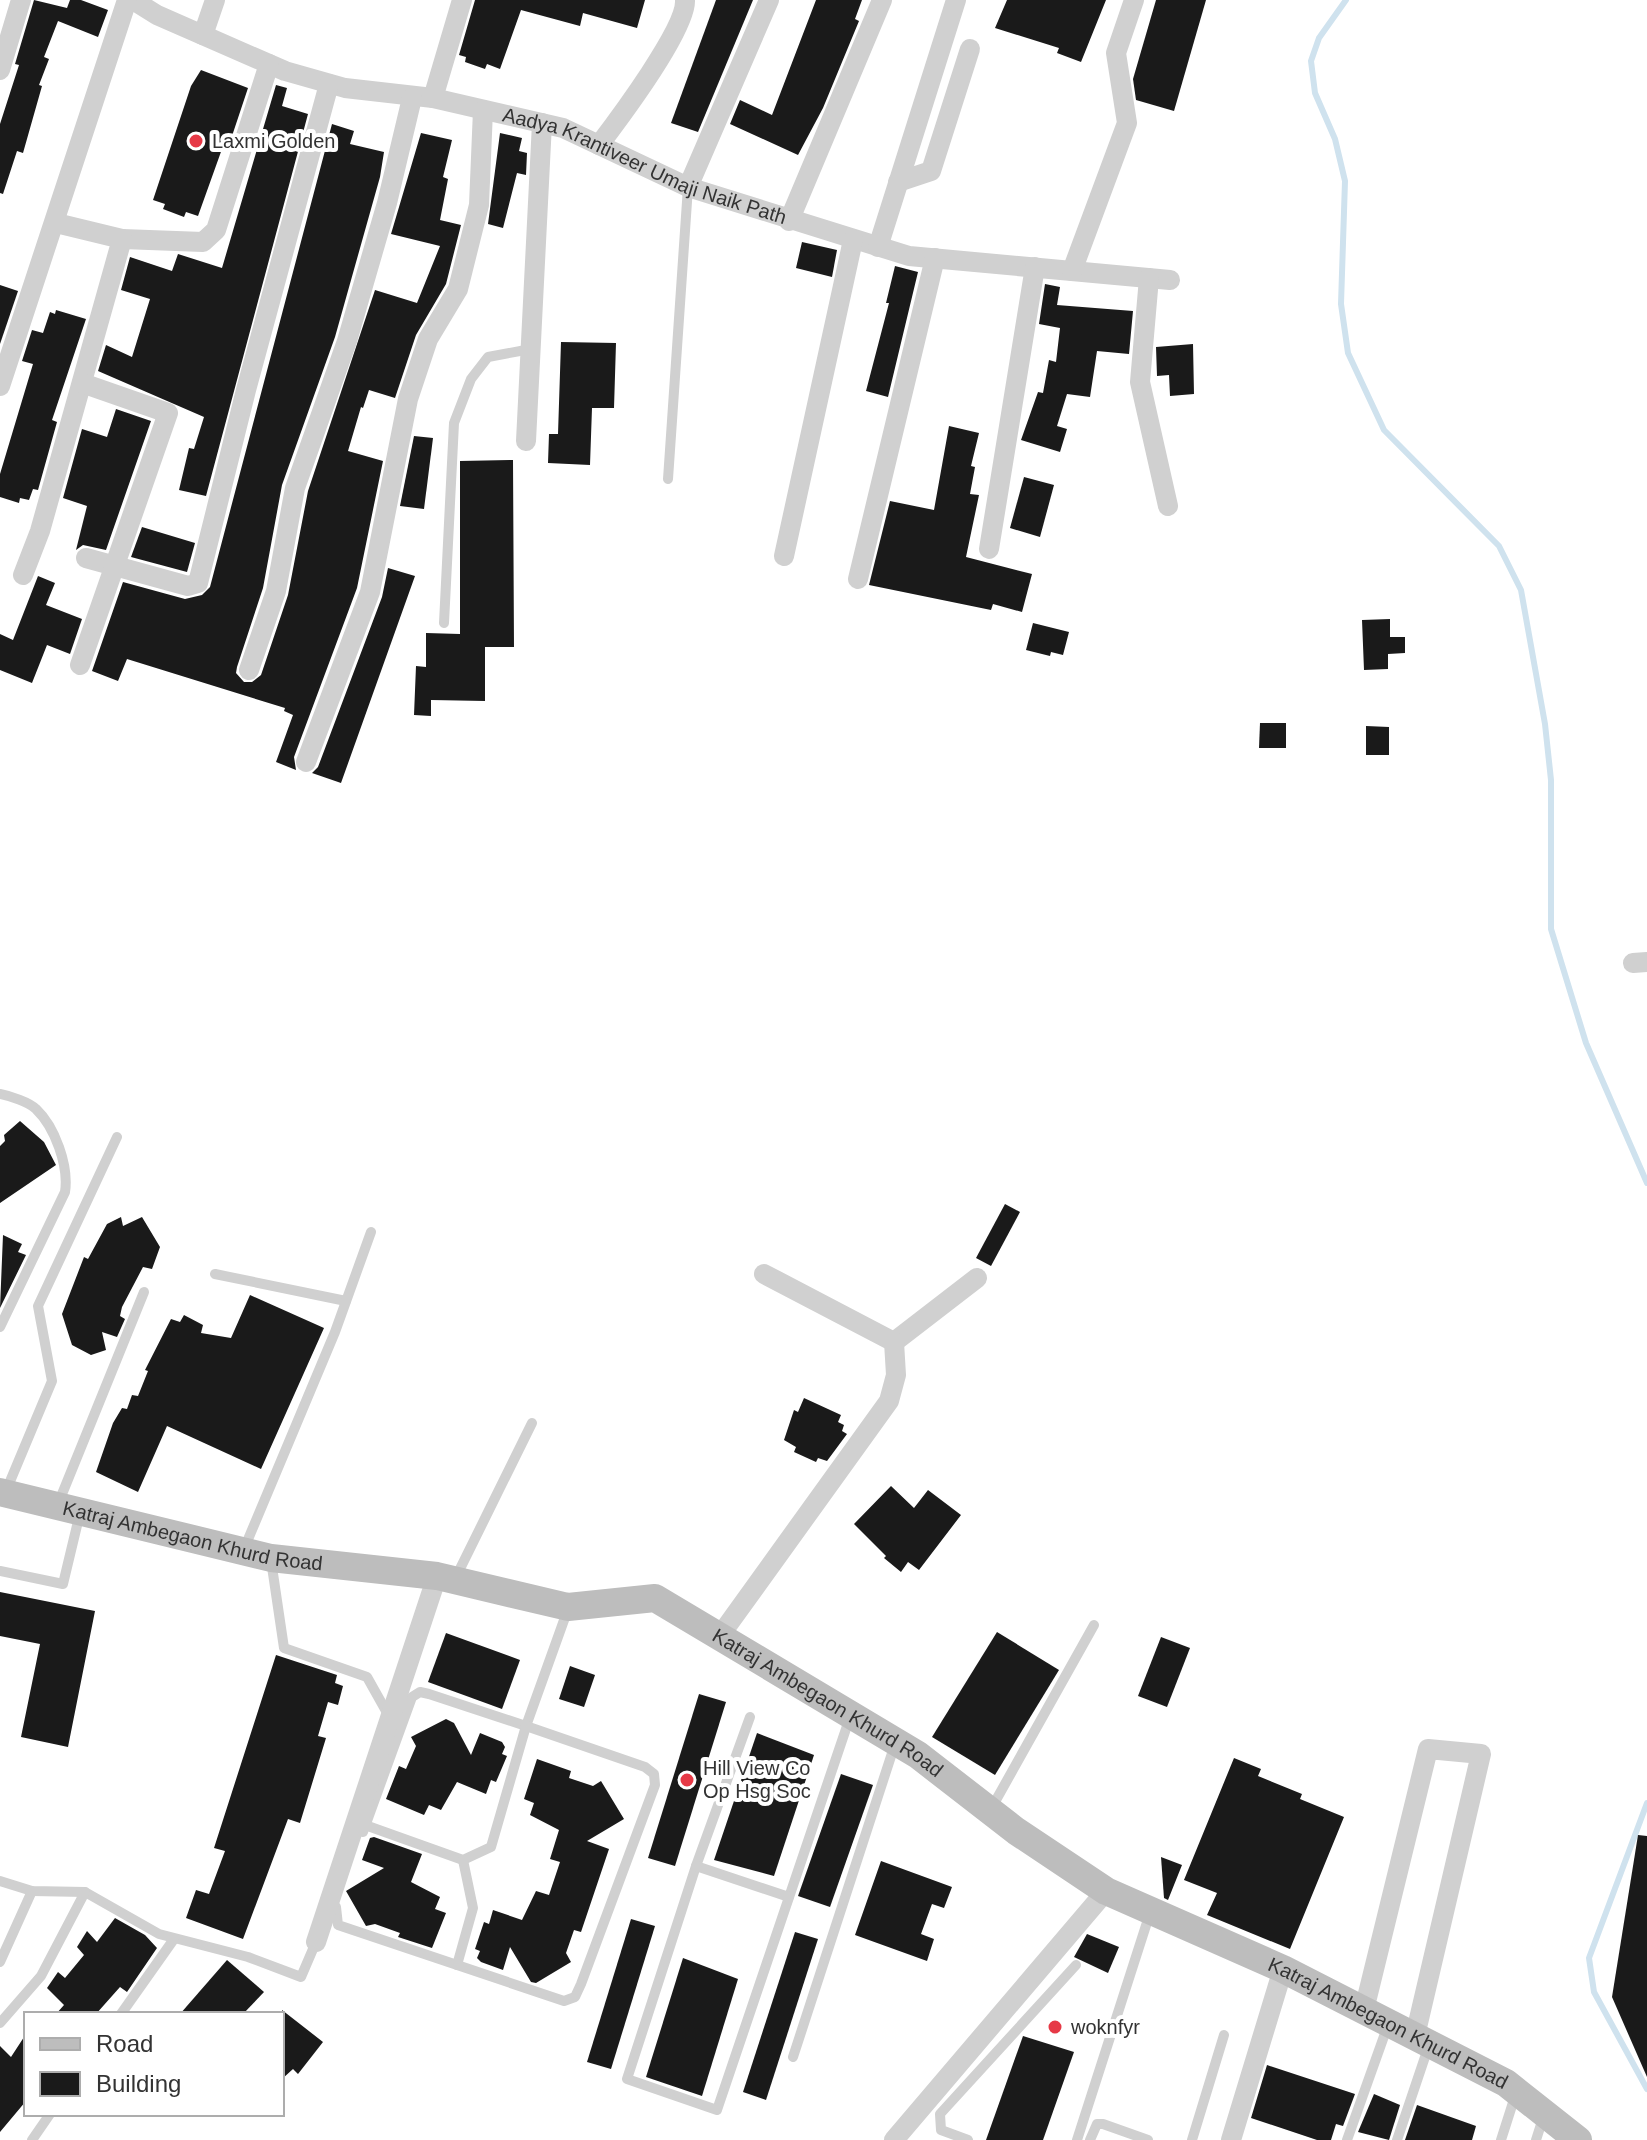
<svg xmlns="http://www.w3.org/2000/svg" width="1647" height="2140" font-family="Arial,sans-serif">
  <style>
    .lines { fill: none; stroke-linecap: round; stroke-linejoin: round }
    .stream { stroke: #cfe2ee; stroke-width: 6 }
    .building { fill: #1a1a1a }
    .lane { stroke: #d0d0d0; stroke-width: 10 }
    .street { stroke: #d0d0d0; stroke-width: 20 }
    .secondary { stroke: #bdbdbd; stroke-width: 28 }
    .poi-dot { fill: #e63946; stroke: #fff; stroke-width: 3 }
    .labels { text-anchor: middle; stroke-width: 8; stroke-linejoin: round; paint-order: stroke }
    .poi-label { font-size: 20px; fill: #333; stroke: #fff; text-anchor: start }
    .street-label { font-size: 20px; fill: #333; stroke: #fff }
  </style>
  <rect width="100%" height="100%" fill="#fff"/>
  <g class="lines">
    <!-- stream -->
    <g class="stream">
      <polyline points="1346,0 1319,38 1311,61 1315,93 1335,139 1345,181 1341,304 1348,353 1384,430 1499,546 1521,590 1545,724 1551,780 1551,929 1586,1043 1647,1183"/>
      <polyline points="1647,1803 1589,1958 1594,1992 1647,2089"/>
    </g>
  </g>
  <!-- building -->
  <g class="building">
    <polygon points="34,0 67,8 70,0 81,0 108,10 98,37 58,21 44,57 49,59 39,85 42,86 23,153 17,151 3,194 0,193 0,124 19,65 15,64"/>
    <polygon points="475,0 645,0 637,28 583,13 580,26 521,10 500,69 487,64 485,69 465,62 466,57 459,55"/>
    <polygon points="716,0 753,0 698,132 671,123"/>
    <polygon points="816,0 862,0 855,19 859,21 823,108 798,155 730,124 740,100 772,115"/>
    <polygon points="1007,0 1106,0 1081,62 1057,53 1059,48 995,28"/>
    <polygon points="1156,0 1206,0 1174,111 1136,100 1133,79"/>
    <polygon points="201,70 248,88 232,136 227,135 198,216 186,212 184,217 163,209 165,204 153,200 191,86"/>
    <polygon points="276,85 287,88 282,106 308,114 206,496 179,490 189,448 194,449 204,417 98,371 106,345 132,357 150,299 121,290 130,257 172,271 178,254 222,268"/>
    <polygon points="332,124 354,131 350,144 384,152 380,177 335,337 282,485 263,588 237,667 236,673 244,682 252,682 261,675 288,595 308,491 375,290 417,303 440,246 391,234 421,133 452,140 443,177 448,179 440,220 461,225 446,284 416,335 395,398 369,390 363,408 361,407 348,451 383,461 357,588 294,757 296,770 276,762 293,715 284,711 285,708 127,659 118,681 92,671 123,582 185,599 202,595 210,587"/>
    <polygon points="500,133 522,138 519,151 527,153 526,175 517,173 503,228 488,224"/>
    <polygon points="802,242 837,250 832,277 796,268"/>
    <polygon points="895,266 918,272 888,397 866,391 889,303 886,303"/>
    <polygon points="1045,284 1060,287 1057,305 1133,311 1129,354 1097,351 1090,397 1067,394 1057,426 1067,429 1060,452 1021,440 1038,392 1043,393 1049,360 1056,362 1060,328 1039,324"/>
    <polygon points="0,285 18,291 0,344"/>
    <polygon points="56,310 86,319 52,420 57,422 38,490 33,489 29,500 20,498 19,503 0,497 0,474 33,364 22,361 32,330 43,333 50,312 55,314"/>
    <polygon points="561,342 616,343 614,408 592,408 590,465 548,463 549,434 558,434"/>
    <polygon points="1193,344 1194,394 1170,396 1169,375 1157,376 1156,347"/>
    <polygon points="116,409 151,421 106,550 83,545 76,550 87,506 63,498 82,429 107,437"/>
    <polygon points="949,426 979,433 971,466 975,467 970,494 979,495 966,557 1032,574 1022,612 993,604 991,610 869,585 890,501 934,510"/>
    <polygon points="414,436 433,438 424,509 400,506"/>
    <polygon points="513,460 514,647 485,647 485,701 431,700 431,716 414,715 416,666 426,667 426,633 460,634 460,461"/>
    <polygon points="1024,477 1054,485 1040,537 1010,528"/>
    <polygon points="142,527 195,543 187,572 131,557"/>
    <polygon points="388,568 415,576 341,783 312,773 318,767 382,597"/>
    <polygon points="38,576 55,583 46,605 82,619 70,654 47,645 32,683 0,670 0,634 13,640"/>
    <polygon points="1390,619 1390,637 1405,637 1405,653 1388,654 1388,669 1364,670 1362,620"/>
    <polygon points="1033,623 1069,632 1063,655 1051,652 1050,656 1026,650"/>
    <polygon points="1260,723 1286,723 1286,748 1259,748"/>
    <polygon points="1366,726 1389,727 1389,755 1366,755"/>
    <polygon points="20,1121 44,1142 56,1165 0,1203 0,1146 5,1141 4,1135"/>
    <polygon points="1005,1204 1020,1212 991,1266 976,1258"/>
    <polygon points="121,1217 123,1226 142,1217 160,1247 152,1269 143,1267 122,1307 120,1316 125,1319 117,1337 102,1332 106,1350 91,1355 72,1345 62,1314 84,1257 88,1259 107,1224"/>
    <polygon points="3,1235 22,1244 18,1252 26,1255 0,1308"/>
    <polygon points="250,1295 324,1328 261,1469 167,1426 138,1492 96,1472 113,1423 122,1408 127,1409 132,1395 138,1396 148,1371 145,1370 171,1319 180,1322 184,1315 203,1325 201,1333 231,1338"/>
    <polygon points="804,1398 841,1415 838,1422 844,1425 842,1431 847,1434 827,1461 818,1458 816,1462 794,1452 796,1447 784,1440 794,1410 798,1412"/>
    <polygon points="891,1486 914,1508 928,1490 961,1515 919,1570 908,1562 901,1572 884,1558 886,1556 854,1524"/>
    <polygon points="0,1592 95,1611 68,1747 21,1737 40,1644 0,1636"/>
    <polygon points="997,1632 1059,1670 995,1775 932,1737"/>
    <polygon points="446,1633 520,1660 502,1709 428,1682"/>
    <polygon points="1161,1637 1190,1648 1167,1707 1138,1696"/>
    <polygon points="276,1655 337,1675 335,1683 343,1686 338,1705 328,1702 318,1736 326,1738 300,1823 288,1819 243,1939 186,1918 196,1890 209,1894 225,1851 214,1848"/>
    <polygon points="570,1666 595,1675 584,1707 559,1699"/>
    <polygon points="699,1694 726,1702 675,1866 648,1858"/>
    <polygon points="446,1719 454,1723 471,1755 480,1733 502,1742 505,1747 502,1754 507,1756 496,1782 491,1780 486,1794 457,1782 441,1810 429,1805 424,1815 386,1799 399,1766 406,1769 416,1746 411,1737"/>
    <polygon points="757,1733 814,1755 774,1876 714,1860"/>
    <polygon points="1234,1758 1261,1769 1258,1776 1302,1794 1300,1799 1344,1817 1290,1949 1207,1915 1217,1893 1184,1880"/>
    <polygon points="537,1759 571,1771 569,1778 593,1786 601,1781 624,1819 587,1841 609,1849 581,1932 574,1930 566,1953 571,1962 536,1983 531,1982 510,1947 503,1970 481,1962 477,1958 480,1951 475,1949 484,1922 489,1924 493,1910 522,1920 536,1891 549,1895 560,1862 550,1859 559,1830 530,1815 534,1803 524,1799"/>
    <polygon points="841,1774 873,1785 830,1907 798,1896"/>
    <polygon points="1638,1835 1647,1836 1647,2077 1612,1997"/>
    <polygon points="374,1837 422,1854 411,1882 440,1897 435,1909 446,1913 432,1948 398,1937 400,1933 375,1924 366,1926 346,1891 384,1868 362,1860 370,1838"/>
    <polygon points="1161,1857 1182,1865 1168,1900 1164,1898"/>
    <polygon points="881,1861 952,1887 944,1908 932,1904 921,1934 934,1939 927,1961 855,1935"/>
    <polygon points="115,1918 145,1935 157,1948 127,1992 120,1987 96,2014 56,2014 64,2005 47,1988 58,1972 65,1978 84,1955 77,1947 87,1931 97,1942"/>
    <polygon points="631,1919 655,1926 611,2069 587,2062"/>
    <polygon points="795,1932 818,1939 766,2100 743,2092"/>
    <polygon points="1087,1934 1119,1947 1108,1973 1074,1957"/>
    <polygon points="683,1958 738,1979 702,2096 646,2077"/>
    <polygon points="227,1960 264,1992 243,2014 180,2014"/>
    <polygon points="282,2010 323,2042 298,2074 293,2069 282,2079"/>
    <polygon points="26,2034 26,2101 0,2132 0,2046 11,2057"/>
    <polygon points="1023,2036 1074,2052 1043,2140 986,2140"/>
    <polygon points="1267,2065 1355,2094 1343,2126 1336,2124 1331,2140 1317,2140 1251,2118"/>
    <polygon points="1374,2094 1400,2105 1389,2140 1358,2132"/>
    <polygon points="1417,2105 1476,2126 1472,2140 1405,2140"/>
  </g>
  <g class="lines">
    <!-- lane -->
    <g class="lane">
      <polyline points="668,479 688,187"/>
      <polyline points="444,623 454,423 471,379 488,357 531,349"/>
      <path d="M 0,1094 C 10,1096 29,1102 36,1109 C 55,1127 69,1166 65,1192 L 0,1327"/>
      <polyline points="215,1274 346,1301"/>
      <polyline points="6,1491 52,1381 38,1306 117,1137"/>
      <polyline points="58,1504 144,1292"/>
      <polyline points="244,1549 335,1332 371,1232"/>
      <polyline points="271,1560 284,1648 367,1677 390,1718"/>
      <polyline points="0,1571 63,1584 80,1513"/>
      <polyline points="455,1579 532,1423"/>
      <polyline points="750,1717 696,1866 627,2079 717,2110 850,1717"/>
      <polyline points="991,1809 1094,1625"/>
      <polyline points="363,1832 412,1697 420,1692 429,1694 526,1726 568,1609"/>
      <polyline points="696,1866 789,1897"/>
      <polyline points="0,1881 32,1891 85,1892 159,1934 248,1957 301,1977 316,1942"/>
      <polyline points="336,1907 338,1925 564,2001 575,1997 581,1984 655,1785 654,1774 645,1767 526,1726 491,1847 463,1860 365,1825"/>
      <polyline points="0,1962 32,1891"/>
      <polyline points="457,1965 473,1908 463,1860"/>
      <polyline points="121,2014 174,1939"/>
      <polyline points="0,2023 41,1976 85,1892"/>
      <polyline points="793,2057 895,1744"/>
      <polyline points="32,2140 50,2114"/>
      <polyline points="968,2140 941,2130 940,2114 1076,1965"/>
      <polyline points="1077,2140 1150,1913"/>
      <polyline points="1090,2140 1097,2124 1103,2124 1148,2140"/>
      <polyline points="1192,2140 1224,2035"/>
      <polyline points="1347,2140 1388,2025"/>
      <polyline points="1397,2140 1429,2045"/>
      <polyline points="1501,2140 1516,2093"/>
      <polyline points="1536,2140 1544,2115"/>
    </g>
    <!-- street -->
    <g class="street">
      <path id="s1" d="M 133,0 L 157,15 L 285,71 L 345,88 L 433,98 L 563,128 L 688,187 L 909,256 L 1170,280"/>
      <polyline points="203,35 215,0"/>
      <polyline points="0,70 21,0"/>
      <polyline points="433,98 462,0"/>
      <path d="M 599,145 C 618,120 687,28 685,0"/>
      <polyline points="898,182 931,171 970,49"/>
      <polyline points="688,187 769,0"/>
      <polyline points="789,221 882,0"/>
      <polyline points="122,239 203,242 216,230 269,64"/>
      <polyline points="878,247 956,0"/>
      <polyline points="1072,271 1127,123 1116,53 1134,0"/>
      <polyline points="1149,278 1140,382 1168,506"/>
      <polyline points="0,386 127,0"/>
      <polyline points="526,441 542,123"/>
      <polyline points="989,549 1035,267"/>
      <polyline points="784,556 853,240"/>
      <polyline points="86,558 188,586 198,583 246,390 329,84"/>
      <polyline points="23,575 40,531 122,239 56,223"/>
      <polyline points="858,579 935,258"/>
      <polyline points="80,665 168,413 82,383"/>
      <polyline points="249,670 276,591 295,488 347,341 387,203 412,98"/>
      <polyline points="306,762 370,592 408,399 428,339 458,289 479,205 483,110"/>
      <polyline points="1633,963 1647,962"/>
      <polyline points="764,1274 894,1342"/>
      <polyline points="894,1342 977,1278"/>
      <polyline points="719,1637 889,1401 896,1375 894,1342"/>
      <polyline points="316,1942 437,1576"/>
      <polyline points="1364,2010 1428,1749 1481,1754 1415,2036"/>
      <polyline points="894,2140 1106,1891"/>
      <polyline points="1231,2140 1283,1969"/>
    </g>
    <!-- secondary -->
    <path class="secondary" id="s2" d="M 0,1492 L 271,1558 L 437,1576 L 568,1607 L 655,1598 L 918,1755 L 1016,1831 L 1106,1891 L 1283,1969 L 1506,2083 L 1578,2140"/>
  </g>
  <!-- markers -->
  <g class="poi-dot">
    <circle cx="196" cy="141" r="8"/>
    <circle cx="687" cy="1780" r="8"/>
    <circle cx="1055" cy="2027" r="8"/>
  </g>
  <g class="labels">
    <!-- poi labels -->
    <g class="poi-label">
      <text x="212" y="148">Laxmi Golden</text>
      <text x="703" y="1775">Hill View Co<tspan x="703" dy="23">Op Hsg Soc</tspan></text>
      <text x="1071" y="2034">woknfyr</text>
    </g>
    <!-- street labels -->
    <g class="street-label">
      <text dy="7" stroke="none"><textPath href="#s1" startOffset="542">Aadya Krantiveer Umaji Naik Path</textPath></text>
      <text dy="7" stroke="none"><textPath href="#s2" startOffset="198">Katraj Ambegaon Khurd Road</textPath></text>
      <text dy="7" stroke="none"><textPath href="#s2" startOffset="870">Katraj Ambegaon Khurd Road</textPath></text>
      <text dy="7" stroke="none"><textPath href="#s2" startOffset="1518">Katraj Ambegaon Khurd Road</textPath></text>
    </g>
  </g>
  <!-- legend -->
  <rect x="24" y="2012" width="260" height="104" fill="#ffffff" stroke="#adadad" stroke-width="2"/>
  <rect x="40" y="2038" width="40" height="12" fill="#bdbdbd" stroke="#adadad" stroke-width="2"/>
  <text x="96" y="2052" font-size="24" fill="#333333">Road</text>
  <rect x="40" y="2072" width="40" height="24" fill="#1a1a1a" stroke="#adadad" stroke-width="2"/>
  <text x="96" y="2092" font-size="24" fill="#333333">Building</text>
</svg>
